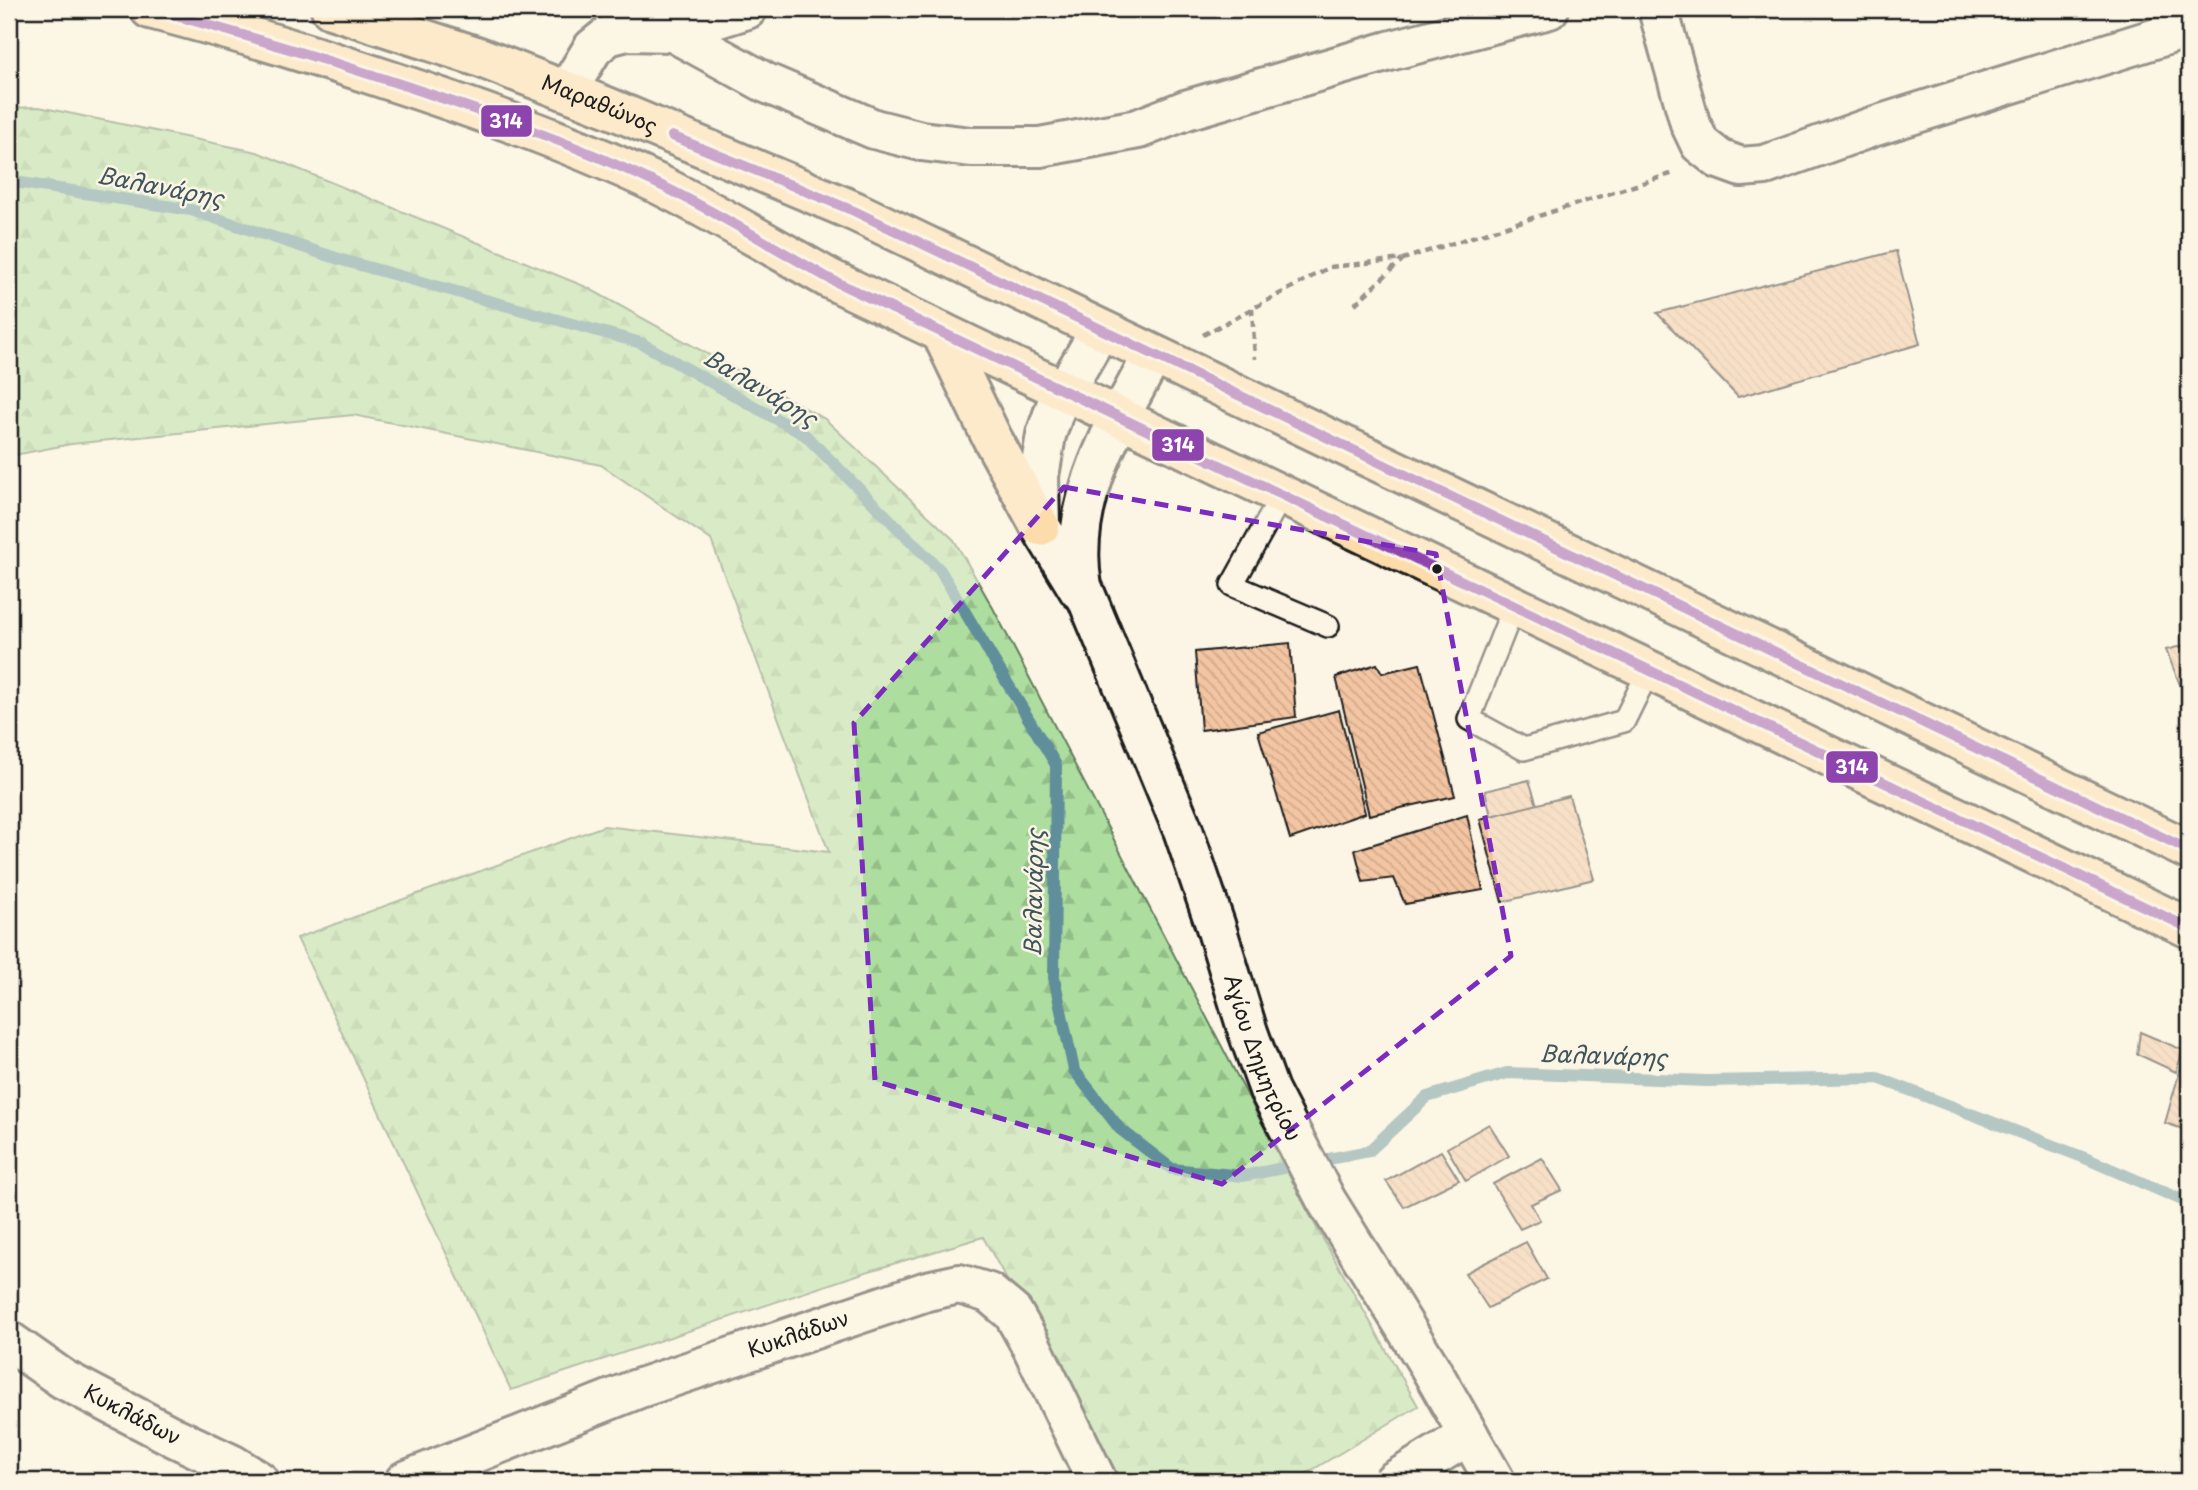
<svg xmlns="http://www.w3.org/2000/svg" width="2198" height="1490" font-family="'Playpen Sans',sans-serif">
  <style>
    .forest { fill: url(#forest-firs); stroke: #647d5e; stroke-width: 2 }
    .lines { fill: none; stroke-linecap: round; stroke-linejoin: round }
    .stream { stroke: #608e9a; stroke-width: 12 }
    .building { fill: url(#building-back-hatch); stroke: #1c1c1c; stroke-width: 2 }
    .service-casing { stroke: #1c1c1c; stroke-width: 26 }
    .minor-casing { stroke: #1c1c1c; stroke-width: 44 }
    .tertiary-casing { stroke: #1c1c1c; stroke-width: 44 }
    .primary-casing { stroke: #1c1c1c; stroke-width: 44 }
    .path { stroke: #1c1c1c; stroke-width: 4.5; stroke-dasharray: 7 5; stroke-linecap: butt }
    .service { stroke: #fcf5e5; stroke-width: 21 }
    .minor { stroke: #fcf5e5; stroke-width: 38 }
    .tertiary { stroke: #fcf5e5; stroke-width: 38 }
    .primary { stroke: #fddcac; stroke-width: 38 }
    .bus-1-casing { stroke: #fcf5e5; stroke-width: 16 }
    .bus-1 { stroke: #8e44ad; stroke-width: 10 }
    .marked { fill: none; stroke: #7b2cbf; stroke-width: 5; stroke-dasharray: 14 9; stroke-linejoin: round }
    .bus-dot { fill: #1c1c1c; stroke: #fcf5e5; stroke-width: 2.5 }
    .labels { text-anchor: middle; stroke-width: 5; stroke-linejoin: round; paint-order: stroke }
    .street-label { font-size: 21px; fill: #1c1c1c; stroke: #fcf5e5 }
    .water-label { font-size: 23px; font-style: italic; fill: #3e555b; stroke: #fcf5e5 }
    .line-badge { stroke: #fcf5e5; stroke-width: 2.5 }
    .badge-label { font-size: 19px; text-anchor: middle; font-weight: bold; fill: #fff }
  </style>
  <defs>
    <pattern id="forest-firs" width="22" height="20" patternUnits="userSpaceOnUse" patternTransform="scale(1.75)"><rect width="22" height="20" fill="#adde9f"/><path d="M5 1l3.5 6h-7zM16 11l3.5 6h-7z" fill="#94be88"/></pattern>
    <pattern id="building-back-hatch" width="6" height="6" patternUnits="userSpaceOnUse" patternTransform="scale(1.75)"><rect width="6" height="6" fill="#f3c5a2"/><path d="M-1 5l2 2M0 0l6 6M5-1l2 2" fill="none" stroke="#d0a98b"/></pattern>
  </defs>
  <rect width="100%" height="100%" fill="#fcf5e5"/>
  <filter id="ink" filterUnits="userSpaceOnUse"><feTurbulence type="fractalNoise" baseFrequency=".0143" numOctaves="2"/><feDisplacementMap in="SourceGraphic" scale="14" xChannelSelector="R" yChannelSelector="G"/><feConvolveMatrix kernelMatrix="1 2 1 2 8 2 1 2 1" color-interpolation-filters="sRGB"/></filter>
  <g filter="url(#ink)">
    <!-- forest -->
    <polygon class="forest" points="39,107 257,152 586,287 825,419 954,540 993,608 1314,1223 1418,1406 1294,1481 1119,1481 983,1237 866,1272 511,1390 297,938 604,826 829,852 711,540 601,465 353,415 71,444 9,456 9,108"/>
    <g class="lines">
      <!-- stream -->
      <polyline class="stream" points="9,181 191,210 342,260 641,343 805,435 940,570 1056,765 1054,978 1074,1070 1120,1129 1172,1169 1243,1176 1369,1151 1427,1097 1507,1073 1706,1081 1878,1078 2085,1158 2189,1203"/>
    </g>
    <!-- building -->
    <g class="building">
      <polygon points="1896,251 1920,344 1738,397 1657,313"/>
      <polygon points="1290,643 1296,717 1201,730 1195,652"/>
      <polygon points="2189,644 2189,707 2166,650"/>
      <polygon points="1377,664 1382,673 1420,664 1455,796 1369,815 1336,677"/>
      <polygon points="1339,710 1365,813 1290,839 1258,732"/>
      <polygon points="1529,780 1537,805 1491,816 1485,791"/>
      <polygon points="1569,796 1594,879 1502,902 1480,819"/>
      <polygon points="1467,815 1483,890 1405,904 1394,878 1363,882 1355,850"/>
      <polygon points="2140,1032 2183,1050 2176,1072 2137,1054"/>
      <polygon points="2184,1056 2189,1058 2189,1131 2165,1123"/>
      <polygon points="1489,1124 1509,1156 1466,1181 1447,1148"/>
      <polygon points="1441,1151 1459,1180 1404,1207 1386,1181"/>
      <polygon points="1542,1158 1562,1190 1531,1204 1540,1220 1520,1229 1493,1184"/>
      <polygon points="1526,1242 1547,1279 1488,1308 1465,1273"/>
    </g>
    <g class="lines">
      <defs>
        <g id="service">
          <polyline points="1282,495 1232,585 1328,626"/>
          <polyline points="1514,606 1469,719 1524,749 1624,721 1649,670"/>
        </g>
        <g id="minor">
          <polyline points="1658,9 1690,123 1700,144 1719,159 1741,167 1765,165 1872,127 2189,28"/>
          <polyline points="673,32 766,83 874,129 921,141 971,147 1040,147 1138,129 1186,110 1389,51 1549,9"/>
          <polyline points="567,91 593,48 608,36 627,31 673,32 747,9"/>
        </g>
        <g id="tertiary">
          <path id="s1" d="M 1153,355 C 1115,426 1067,502 1082,586 L 1183,830 L 1215,924 L 1248,1032 L 1269,1090 L 1326,1200 L 1428,1364 L 1495,1481"/>
          <polyline points="1079,590 1040,526 1039,476 1046,435 1056,406 1100,330"/>
          <path id="s2" d="M 9,1341 L 63,1379 L 174,1437 L 233,1465 L 259,1481"/>
          <path id="s3" d="M 405,1481 L 637,1389 L 927,1291 L 959,1284 L 989,1293 L 1013,1313 L 1032,1347 L 1097,1481"/>
          <polyline points="1394,1481 1469,1435"/>
        </g>
        <g id="primary">
          <path d="M 150,9 C 229,29 307,53 385,79 C 477,109 570,142 658,184 C 716,213 773,247 830,279 L 2189,928"/>
          <path id="s4" d="M 331,9 L 479,57 L 607,107 L 854,211 L 2189,850"/>
          <polyline points="941,332 992,438 1040,526"/>
        </g>
      </defs>
      <!-- service casing -->
      <use href="#service" class="service-casing"/>
      <!-- minor casing -->
      <use href="#minor" class="minor-casing"/>
      <!-- tertiary casing -->
      <use href="#tertiary" class="tertiary-casing"/>
      <!-- primary casing -->
      <use href="#primary" class="primary-casing"/>
      <!-- path -->
      <g class="path">
        <polyline points="1355,304 1402,260"/>
        <polyline points="1252,308 1255,359"/>
        <polyline points="1203,335 1330,267 1403,259 1674,173"/>
      </g>
      <!-- service -->
      <use href="#service" class="service"/>
      <!-- minor -->
      <use href="#minor" class="minor"/>
      <!-- tertiary -->
      <use href="#tertiary" class="tertiary"/>
      <!-- primary -->
      <use href="#primary" class="primary"/>
      <defs>
        <g id="bus-1">
          <path d="M 150,9 C 234,31 317,57 400,84 C 487,113 575,144 658,184 C 717,212 773,247 830,279 L 2189,928"/>
          <polyline points="672,136 854,211 2189,850"/>
        </g>
      </defs>
      <!-- bus-1 casing -->
      <use href="#bus-1" class="bus-1-casing"/>
      <!-- bus-1 -->
      <use href="#bus-1" class="bus-1"/>
    </g>
  </g>
  <!-- marked area -->
  <path d="M0 0H2198V1490H0ZM 1064,487 L 1436,554 L 1511,956 L 1222,1184 L 875,1081 L 854,723 Z" fill="#fcf5e5" fill-opacity=".55" fill-rule="evenodd"/>
  <path class="marked" d="M 1064,487 L 1436,554 L 1511,956 L 1222,1184 L 875,1081 L 854,723 Z"/>
  <!-- markers -->
  <circle class="bus-dot" cx="1437" cy="569" r="6"/>
  <g class="labels">
    <!-- street labels -->
    <g class="street-label">
      <text dy="7" stroke="none"><textPath href="#s4" startOffset="285">Μαραθώνος</textPath></text>
      <text dy="7" stroke="none"><textPath href="#s1" startOffset="752">Αγίου Δημητρίου</textPath></text>
      <text dy="7" stroke="none"><textPath href="#s3" startOffset="420">Κυκλάδων</textPath></text>
      <text dy="7" stroke="none"><textPath href="#s2" startOffset="144">Κυκλάδων</textPath></text>
    </g>
    <!-- water labels -->
    <g class="water-label">
      <text transform="translate(160 187) rotate(11)" y="8">Βαλανάρης</text>
      <text transform="translate(760 388) rotate(31)" y="8">Βαλανάρης</text>
      <text transform="translate(1034 893) rotate(-89)" y="8">Βαλανάρης</text>
      <text transform="translate(1603 1056) rotate(2)" y="8">Βαλανάρης</text>
    </g>
  </g>
  <g class="line-badge">
    <rect x="480" y="104" width="53" height="34" rx="7" fill="#8e44ad"/>
    <rect x="1151" y="428" width="54" height="34" rx="7" fill="#8e44ad"/>
    <rect x="1825" y="750" width="54" height="34" rx="7" fill="#8e44ad"/>
  </g>
  <g class="badge-label">
    <text x="506" y="128">314</text>
    <text x="1178" y="452">314</text>
    <text x="1852" y="774">314</text>
  </g>
  <!-- margin -->
  <rect width="2198" height="1490" fill="none" stroke="#fcf5e5" stroke-width="35"/>
  <rect x="18" y="18" width="2163" height="1455" fill="none" stroke="#1c1c1c" stroke-width="2.5" filter="url(#ink)"/>
</svg>
